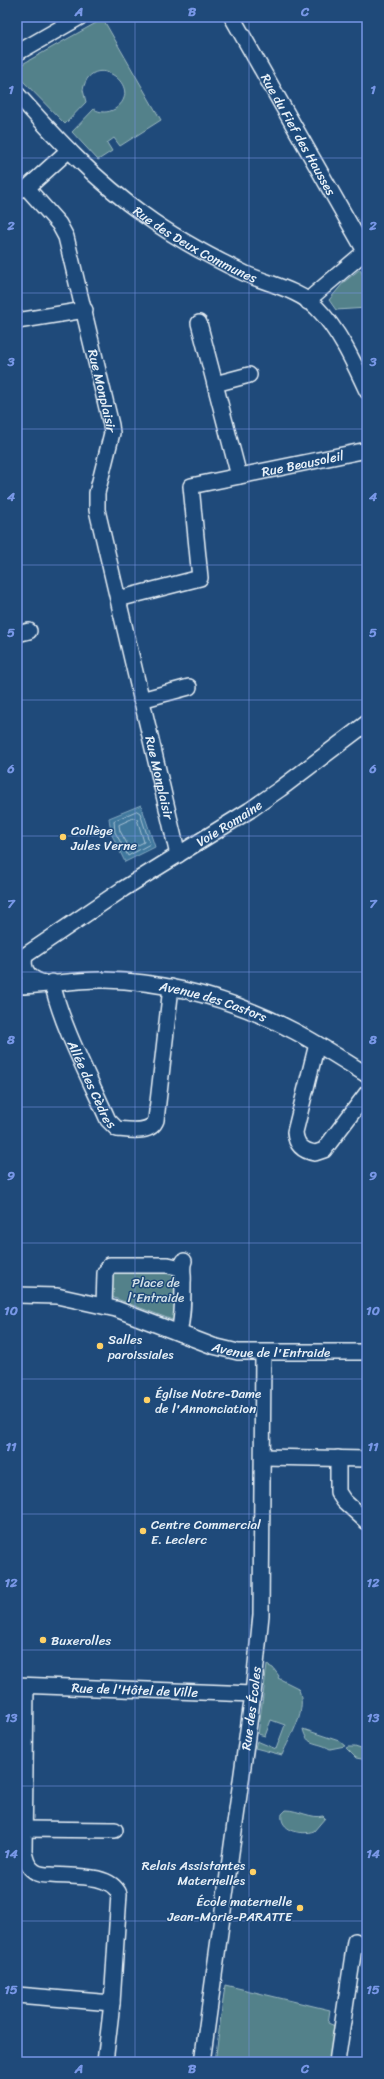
<svg xmlns="http://www.w3.org/2000/svg" width="384" height="2079" font-family="Sriracha,sans-serif">
  <style>
    .green { fill: #52818a; stroke: #9db9c1 }
    .water { fill: #41789d; stroke: #84a8c1 }
    .lines { fill: none; stroke-linecap: round; stroke-linejoin: round }
    .shore { stroke: #a5c1d4; stroke-width: 1 }
    .minor-casing { stroke: #e8f1f8; stroke-width: 18 }
    .minor { stroke: #1f4a7a; stroke-width: 15 }
    .grid { fill: none; stroke: #7897e6; stroke-width: 1; stroke-opacity: 0.55 }
    .poi-dot { fill: #ffd166; stroke: #1f4a7a; stroke-width: 1.5 }
    .labels { text-anchor: middle; stroke-width: 3; stroke-linejoin: round; paint-order: stroke }
    .street-label { font-size: 13px; fill: #e8f1f8; stroke: #1f4a7a }
    .poi-label { font-size: 13px; fill: #e8f1f8; stroke: #1f4a7a; text-anchor: start }
    .park-label { font-size: 13px; fill: #d2e0e8; stroke: #1f4a7a }
    .neatline { fill: none; stroke: #7897e6; stroke-width: 1.5 }
    .grid-label { font-size: 13px; text-anchor: middle; font-weight: bold; fill: #7897e6 }
  </style>
  <rect width="100%" height="100%" fill="#1f4a7a"/>
  <filter id="ink" filterUnits="userSpaceOnUse"><feTurbulence type="fractalNoise" baseFrequency=".025" numOctaves="2"/><feDisplacementMap in="SourceGraphic" scale="8" xChannelSelector="R" yChannelSelector="G"/><feConvolveMatrix kernelMatrix="1 2 1 2 8 2 1 2 1" color-interpolation-filters="sRGB"/></filter>
  <g filter="url(#ink)">
    <!-- green -->
    <g class="green">
      <path d="M 103,19 L 161,120 L 120,146 L 114,138 L 107,143 L 112,151 L 98,160 L 72,132 L 94,109 C 100,113 108,113 115,109 C 147,87 91,48 83,90 L 86,102 L 65,124 L 17,75 L 17,67 Z"/>
      <polygon points="360,269 364,277 367,275 367,308 336,310 329,300 344,282"/>
      <polygon points="114,1267 177,1273 175,1321 109,1296 108,1275"/>
      <path d="M 267,1665 L 273,1668 L 279,1676 L 278,1678 L 298,1688 C 309,1709 290,1736 282,1755 L 255,1748 L 257,1741 L 276,1749 L 285,1725 L 271,1720 L 265,1736 L 258,1734 Z"/>
      <path d="M 303,1729 L 339,1741 L 345,1746 L 330,1749 C 317,1741 307,1747 303,1729 Z"/>
      <polygon points="348,1747 355,1747 367,1751 367,1760 356,1758 346,1748"/>
      <path d="M 286,1810 C 298,1810 312,1819 323,1816 L 325,1818 L 314,1831 C 301,1836 279,1830 282,1814 Z"/>
      <polygon points="225,1985 330,2010 328,2023 335,2026 330,2062 215,2062"/>
    </g>
    <!-- water -->
    <polygon class="water" points="141,805 155,847 125,862 111,833 109,818"/>
    <g class="lines">
      <!-- shore -->
      <g class="shore">
        <polygon points="137,811 140,813 150,844 128,856 115,832 114,821"/>
        <polygon points="134,818 137,819 144,842 130,849 120,831 119,825"/>
      </g>
      <defs>
        <g id="minor">
          <path id="s1" d="M 232,17 L 365,251"/>
          <polyline points="17,53 80,17"/>
          <path id="s2" d="M 17,94 C 56,138 96,181 144,215 C 175,238 209,256 244,273 C 267,284 298,289 317,308 C 339,330 354,363 367,391"/>
          <path id="s3" d="M 27,188 L 59,224 L 66,237 L 111,425 L 112,433 L 97,493 L 97,510 L 178,855"/>
          <polyline points="17,190 27,188 69,150"/>
          <polyline points="308,302 314,295 367,250"/>
          <polyline points="17,321 85,310"/>
          <polyline points="199,323 239,476"/>
          <polyline points="215,384 249,375"/>
          <path id="s4" d="M 118,599 L 200,578 L 191,486 L 367,450"/>
          <polyline points="17,634 29,631"/>
          <polyline points="141,700 189,687"/>
          <path d="M 25,956 C 21,971 31,980 45,983"/>
          <path id="s5" d="M 17,961 L 123,889 L 250,810 L 280,789 L 367,723"/>
          <path id="s6" d="M 52,982 C 61,1025 90,1079 108,1120 L 117,1129 C 129,1130 151,1134 156,1120 L 171,987"/>
          <path id="s7" d="M 17,986 C 46,986 75,979 105,980 C 171,982 235,1000 294,1031 C 319,1044 343,1060 367,1075"/>
          <path d="M 317,1044 L 295,1132 C 296,1145 303,1151 315,1153 L 324,1150 L 367,1093"/>
          <path id="s8" d="M 17,1295 L 57,1296 L 116,1309 L 213,1346 L 238,1352 L 367,1352"/>
          <polyline points="104,1306 105,1273 110,1265 168,1265 181,1268"/>
          <path d="M 179,1333 C 183,1316 183,1299 183,1282 C 184,1274 181,1268 184,1261"/>
          <polyline points="263,1457 367,1459"/>
          <polyline points="338,1458 338,1492 344,1501 367,1522"/>
          <path id="s9" d="M 17,1685 L 253,1694"/>
          <path d="M 26,1686 L 24,1852 C 26,1860 27,1866 34,1871 C 39,1875 45,1875 51,1875 C 72,1877 110,1873 119,1894 L 112,2003 L 105,2062"/>
          <polyline points="24,1829 115,1830"/>
          <polyline points="17,1995 112,2003"/>
          <path id="s10" d="M 202,2062 L 253,1694 L 261,1615 L 263,1353"/>
          <polyline points="337,2062 355,1941"/>
        </g>
      </defs>
      <!-- minor casing -->
      <use href="#minor" class="minor-casing"/>
      <!-- minor -->
      <use href="#minor" class="minor"/>
    </g>
  </g>
  <!-- grid -->
  <path class="grid" d="M 135,17 L 135,2062M 249,17 L 249,2062M 17,158 L 367,158M 17,293 L 367,293M 17,429 L 367,429M 17,565 L 367,565M 17,700 L 367,700M 17,836 L 367,836M 17,972 L 367,972M 17,1107 L 367,1107M 17,1243 L 367,1243M 17,1379 L 367,1379M 17,1514 L 367,1514M 17,1650 L 367,1650M 17,1786 L 367,1786M 17,1921 L 367,1921"/>
  <!-- markers -->
  <g class="poi-dot">
    <circle cx="63" cy="837" r="4"/>
    <circle cx="100" cy="1346" r="4"/>
    <circle cx="147" cy="1400" r="4"/>
    <circle cx="143" cy="1531" r="4"/>
    <circle cx="43" cy="1640" r="4"/>
    <circle cx="253" cy="1872" r="4"/>
    <circle cx="300" cy="1908" r="4"/>
  </g>
  <g class="labels">
    <!-- street labels -->
    <g class="street-label">
      <text dy="5" stroke="none"><textPath href="#s1" startOffset="135">Rue du Fief des Hausses</textPath></text>
      <text dy="5" stroke="none"><textPath href="#s2" startOffset="235">Rue des Deux Communes</textPath></text>
      <text dy="5" stroke="none"><textPath href="#s3" startOffset="221">Rue Monplaisir</textPath></text>
      <text dy="5" stroke="none"><textPath href="#s4" startOffset="291">Rue Beausoleil</textPath></text>
      <text dy="5" stroke="none"><textPath href="#s3" startOffset="618">Rue Monplaisir</textPath></text>
      <text dy="5" stroke="none"><textPath href="#s5" startOffset="253">Voie Romaine</textPath></text>
      <text dy="5" stroke="none"><textPath href="#s7" startOffset="199">Avenue des Castors</textPath></text>
      <text dy="5" stroke="none"><textPath href="#s6" startOffset="110">Allée des Cèdres</textPath></text>
      <text dy="5" stroke="none"><textPath href="#s8" startOffset="263">Avenue de l'Entraide</textPath></text>
      <text dy="5" stroke="none"><textPath href="#s9" startOffset="118">Rue de l'Hôtel de Ville</textPath></text>
      <text dy="5" stroke="none"><textPath href="#s10" startOffset="357">Rue des Écoles</textPath></text>
    </g>
    <!-- poi labels -->
    <g class="poi-label">
      <text x="71" y="835">Collège<tspan x="71" dy="15">Jules Verne</tspan></text>
      <text x="108" y="1344">Salles<tspan x="108" dy="15">paroissiales</tspan></text>
      <text x="155" y="1398">Église Notre-Dame<tspan x="155" dy="15">de l'Annonciation</tspan></text>
      <text x="151" y="1529">Centre Commercial<tspan x="151" dy="15">E. Leclerc</tspan></text>
      <text x="51" y="1645">Buxerolles</text>
      <text x="245" y="1870" text-anchor="end">Relais Assistantes<tspan x="245" dy="15">Maternelles</tspan></text>
      <text x="292" y="1906" text-anchor="end">École maternelle<tspan x="292" dy="15">Jean-Marie-PARATTE</tspan></text>
    </g>
    <!-- park labels -->
    <g class="park-label">
      <text x="156" y="1287">Place de<tspan x="156" dy="15">l'Entraide</tspan></text>
    </g>
  </g>
  <!-- margin -->
  <rect width="384" height="2079" fill="none" stroke="#1f4a7a" stroke-width="44"/>
  <rect x="22" y="22" width="340" height="2035" class="neatline"/>
  <g class="grid-label">
    <text x="79" y="16">A</text>
    <text x="192" y="16">B</text>
    <text x="305" y="16">C</text>
    <text x="11" y="94">1</text>
    <text x="373" y="94">1</text>
    <text x="11" y="230">2</text>
    <text x="373" y="230">2</text>
    <text x="11" y="366">3</text>
    <text x="373" y="366">3</text>
    <text x="11" y="501">4</text>
    <text x="373" y="501">4</text>
    <text x="11" y="637">5</text>
    <text x="373" y="637">5</text>
    <text x="11" y="773">6</text>
    <text x="373" y="773">6</text>
    <text x="11" y="908">7</text>
    <text x="373" y="908">7</text>
    <text x="11" y="1044">8</text>
    <text x="373" y="1044">8</text>
    <text x="11" y="1180">9</text>
    <text x="373" y="1180">9</text>
    <text x="11" y="1315">10</text>
    <text x="373" y="1315">10</text>
    <text x="11" y="1451">11</text>
    <text x="373" y="1451">11</text>
    <text x="11" y="1587">12</text>
    <text x="373" y="1587">12</text>
    <text x="11" y="1722">13</text>
    <text x="373" y="1722">13</text>
    <text x="11" y="1858">14</text>
    <text x="373" y="1858">14</text>
    <text x="11" y="1994">15</text>
    <text x="373" y="1994">15</text>
    <text x="79" y="2073">A</text>
    <text x="192" y="2073">B</text>
    <text x="305" y="2073">C</text>
  </g>
</svg>
